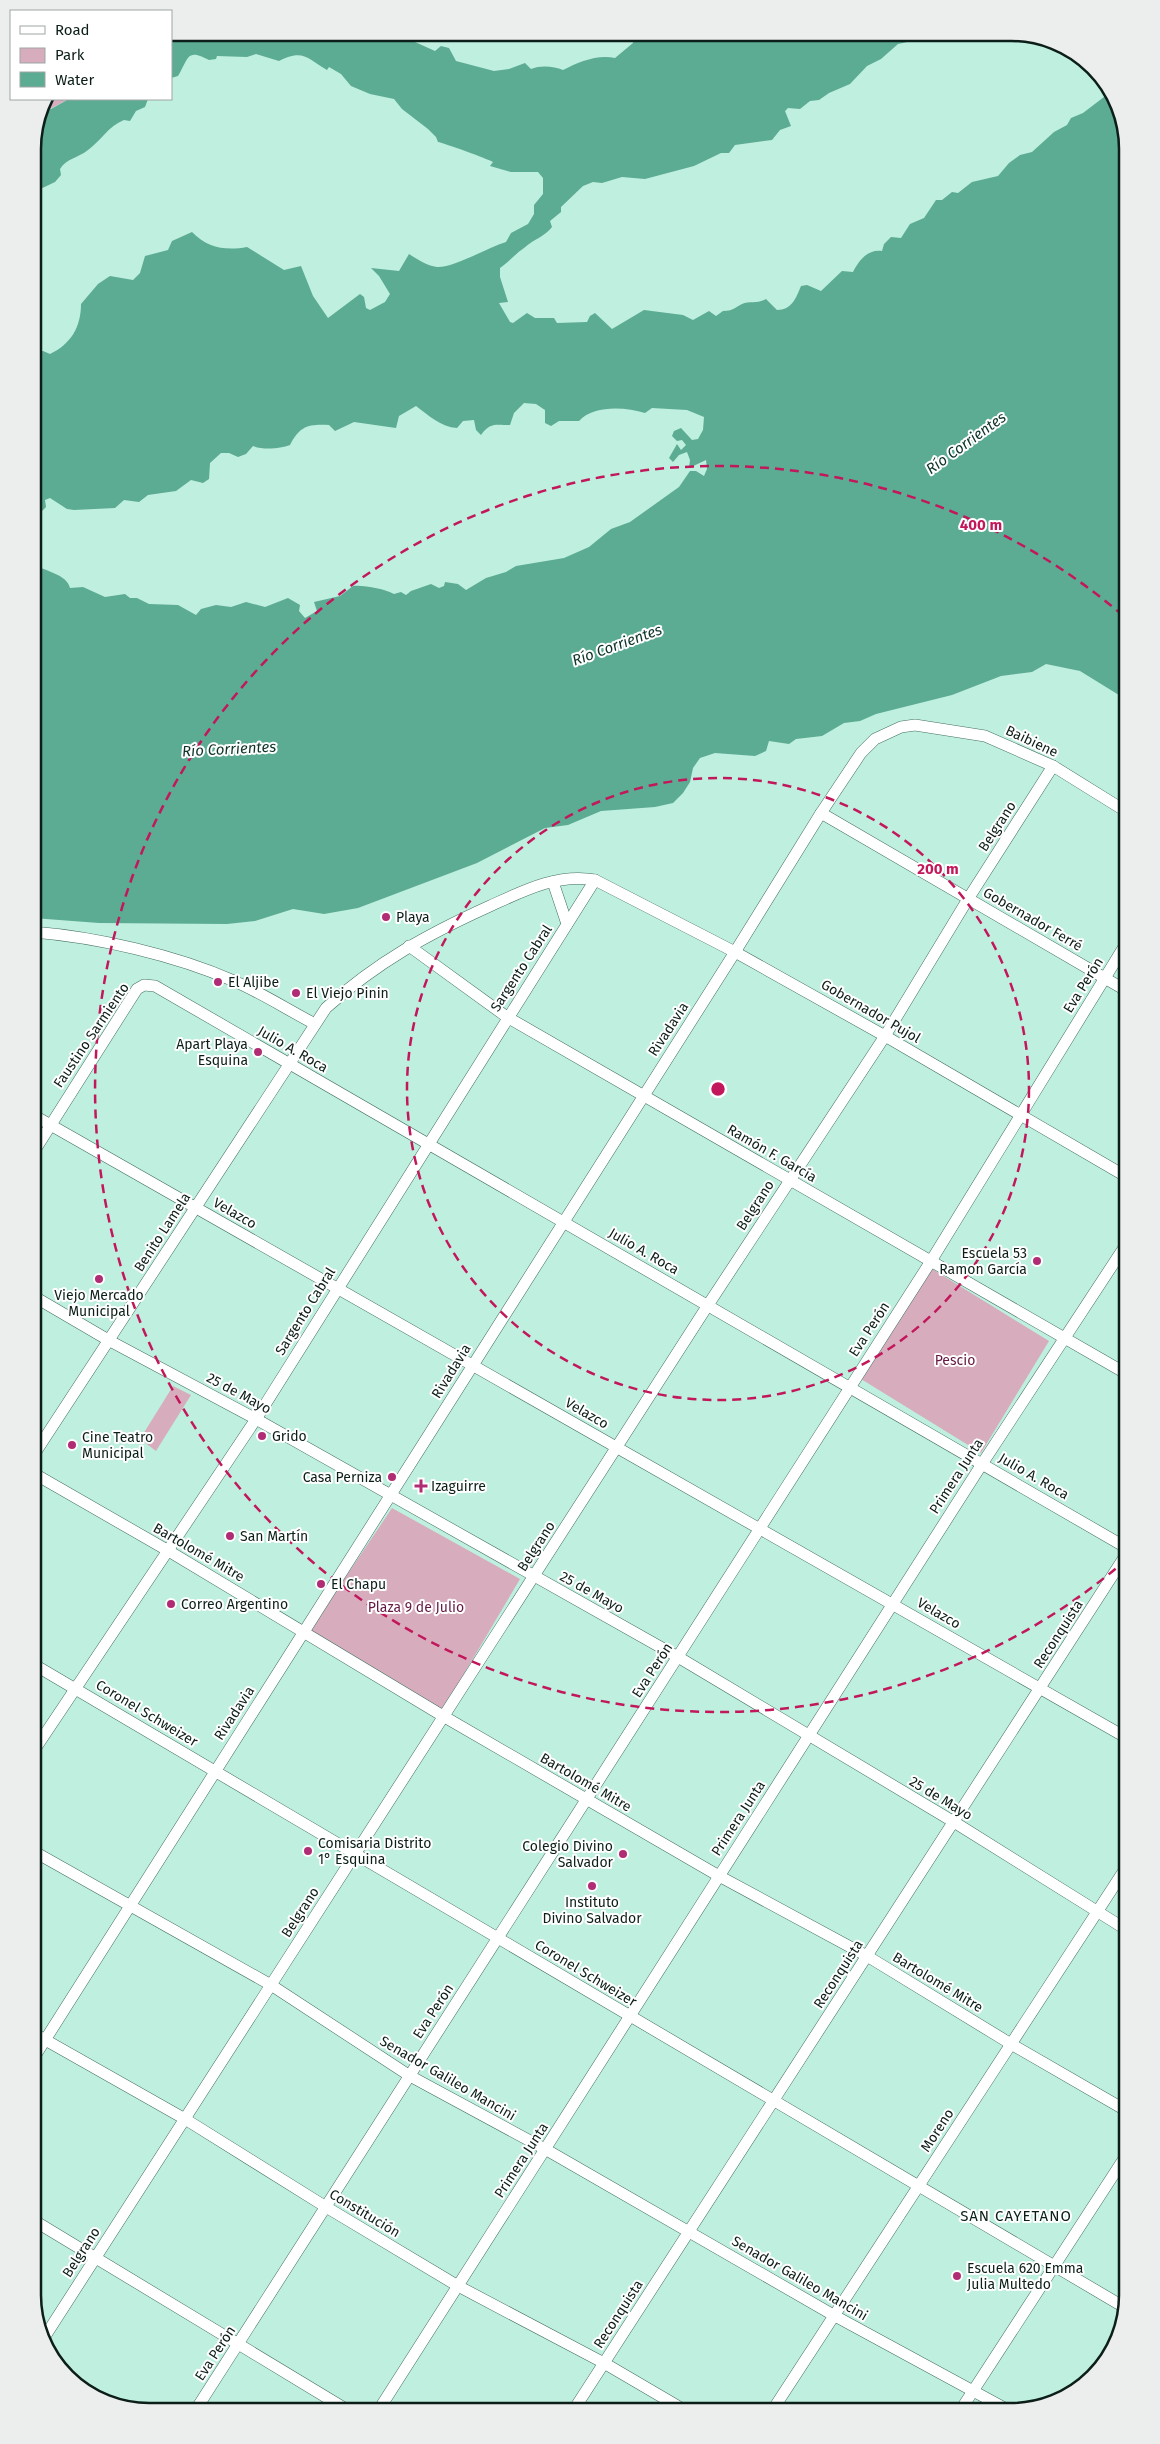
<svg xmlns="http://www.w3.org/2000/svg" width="1160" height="2444" font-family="'Fira Sans',sans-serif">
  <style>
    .green { fill: #d7adbe }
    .water { fill: #5cab93 }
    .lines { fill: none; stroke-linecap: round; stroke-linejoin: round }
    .street-casing { stroke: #457163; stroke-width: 12 }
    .street { stroke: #fff; stroke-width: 11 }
    .ring { fill: none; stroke: #c2185b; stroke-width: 2.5; stroke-dasharray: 9 6 }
    .poi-dot { fill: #b02c74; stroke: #fff; stroke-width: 2 }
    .labels { text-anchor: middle; stroke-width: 4; stroke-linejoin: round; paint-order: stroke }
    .street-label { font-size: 14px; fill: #0c1e19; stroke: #fff }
    .poi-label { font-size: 14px; fill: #0c1e19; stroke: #fff; text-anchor: start }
    .park-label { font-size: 14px; fill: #651841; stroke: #fff }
    .water-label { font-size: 15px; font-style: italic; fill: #0d3329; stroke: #fff }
    .neighbourhood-label { font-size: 15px; letter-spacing: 1px; fill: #0c1e19; stroke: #fff }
    .rim { fill: none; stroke: #0c1e19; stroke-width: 2.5 }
    .centre { fill: #c2185b; stroke: #fff; stroke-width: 2.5 }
    .ring-label { font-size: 15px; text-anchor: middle; font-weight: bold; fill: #c2185b; stroke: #fff; stroke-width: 4; stroke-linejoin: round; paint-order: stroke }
  </style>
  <rect width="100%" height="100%" fill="#bfefde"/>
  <!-- green -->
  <g class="green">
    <polygon points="44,99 69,99 50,109 42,106"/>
    <polygon points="929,1267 1049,1341 981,1453 861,1379"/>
    <polygon points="173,1386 191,1395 156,1451 140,1439"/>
    <polygon points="392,1508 520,1579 442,1711 310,1630"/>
  </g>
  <!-- water -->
  <g class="water">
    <path d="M 171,33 L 395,33 L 435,51 L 441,46 L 449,48 L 456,61 L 494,71 L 509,69 L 525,63 L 531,69 C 540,65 554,66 563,70 C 578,62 598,54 615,58 L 633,43 L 634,36 L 631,33 L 920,33 L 912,41 L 898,44 L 881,59 L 867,66 L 850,84 L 829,93 L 819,100 L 810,101 L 800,109 L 788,108 L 785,111 L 791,126 L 780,130 L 772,140 L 735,145 L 729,153 L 721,153 L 694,166 L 645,179 L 622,177 L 602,183 L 593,182 L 583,186 L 561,207 L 561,212 L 550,221 L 552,227 C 544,237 534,239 524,248 C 515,254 509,262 500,268 L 500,277 L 508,302 L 499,303 L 510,322 L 513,323 L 527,313 L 535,318 L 554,318 L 557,323 L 587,322 L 590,316 L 595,313 L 612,329 L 644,310 L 683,315 L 693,320 L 709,311 L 716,316 L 723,311 C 733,311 734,308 742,304 C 750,301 758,304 766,299 L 777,310 C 792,310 796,298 801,286 L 807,285 L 821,291 L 842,271 L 853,272 C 859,260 868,249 882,251 L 884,244 L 891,237 L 901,238 L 910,224 L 924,218 L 936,200 L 942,200 L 952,192 L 958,193 L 972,182 L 998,176 L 1009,163 L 1020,155 L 1032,152 L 1054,132 L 1067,125 L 1071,118 L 1083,113 L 1104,97 L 1108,90 L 1119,105 L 1127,149 L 1127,700 L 1080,671 L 1046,664 L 1032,672 L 1001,676 L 952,695 L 876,714 L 860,721 L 844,723 L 822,736 L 796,739 L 789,744 L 769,741 L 766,751 L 755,756 L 715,753 L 700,758 L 693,768 L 690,782 L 683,793 L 673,803 L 655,807 L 601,811 L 568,825 L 545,828 L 477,863 L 358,908 L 324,914 L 293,909 L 255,921 L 227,924 L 99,923 L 33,918 L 33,564 C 44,571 67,574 70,588 L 83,587 L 105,597 L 125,594 L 130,598 L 137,598 L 149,604 L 178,605 L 196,615 L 201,609 L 216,605 L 231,607 L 246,602 L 265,607 L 288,598 L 300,605 L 299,611 L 305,618 L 317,611 L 314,602 L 340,596 L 353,586 C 365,585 384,589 394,594 L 401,592 L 406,595 L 411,591 L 431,584 L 439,588 L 444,586 L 445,582 L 458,584 L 466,590 L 486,578 L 506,572 L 516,566 L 564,558 L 589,547 L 611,529 L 630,522 L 679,487 L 690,471 L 696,471 L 704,476 L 707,469 L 706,460 L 689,468 L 690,460 L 687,452 L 679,455 L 673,462 L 669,458 L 677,444 L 681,450 L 686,445 L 682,440 L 677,441 L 672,436 L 674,431 L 681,428 L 692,440 L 698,439 L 703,430 L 704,417 L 687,410 L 652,408 L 645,413 C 625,407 594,405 579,421 L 559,421 L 551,426 L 545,423 L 545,410 L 536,404 L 524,403 L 514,413 L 510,425 C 496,425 490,422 481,435 L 476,430 L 474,420 L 463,421 L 457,428 C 441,427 428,415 416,406 L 399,416 L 396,428 L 354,422 L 335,431 L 329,425 C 308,424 300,426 290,445 C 280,449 262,450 253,446 L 246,454 L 238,457 L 229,453 L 221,453 L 210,463 L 209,479 L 203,483 L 191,480 L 176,491 L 148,495 L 139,502 L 124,500 L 115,508 L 74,510 L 67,509 L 50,498 L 45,500 L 46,507 L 42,511 L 33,508 L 33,352 L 43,351 L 50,354 C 71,344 81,327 81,304 L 98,284 L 110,276 L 133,280 L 140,273 L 145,256 L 168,250 L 172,241 L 192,232 C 207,248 226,251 247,247 L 284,270 L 301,266 L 313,296 L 328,318 L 360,294 L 364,297 L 366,308 L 370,310 L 385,302 L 390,294 L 379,276 L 371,268 L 399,271 L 409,254 C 417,259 427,266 437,267 C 453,268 487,248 506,242 L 511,233 L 528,224 L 534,214 L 534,205 L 543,194 L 543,178 L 538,172 L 511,172 L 490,166 L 493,162 C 488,159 444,143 438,142 L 436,137 L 428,129 L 402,109 L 394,99 L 370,94 L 351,86 L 341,74 L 329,67 L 327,70 C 306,58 304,49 279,61 L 256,54 L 247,57 L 217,56 L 216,59 L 209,60 C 186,48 189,58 178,76 L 171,78 Z"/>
    <path d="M 69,99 L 148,99 L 145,107 L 136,111 L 130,121 L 124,120 C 108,126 101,141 88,150 C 78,158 67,158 60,169 L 61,175 L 55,182 L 34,192 L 33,142 L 42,106 L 51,109 Z"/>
  </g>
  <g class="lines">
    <defs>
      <g id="street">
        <polyline points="821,813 1127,991"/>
        <polyline points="553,882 567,924"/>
        <path d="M 33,932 C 96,937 175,955 234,981 C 262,993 288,1010 315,1024"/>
        <polyline points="409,946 507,1017 1127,1374"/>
        <polyline points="33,1115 1127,1738"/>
        <polyline points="33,1153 137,989 144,985 155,986 1127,1548"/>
        <polyline points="33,1296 110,1341 256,1419 678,1657 954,1822 1127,1930"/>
        <path d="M 33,1456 L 326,1008 C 377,962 428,934 490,906 C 523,891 558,873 595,880 L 735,952 L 885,1036 L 1127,1177"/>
        <polyline points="33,1473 167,1550 443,1716 719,1876 867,1956 1011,2044 1127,2111"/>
        <polyline points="33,1664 1124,2307"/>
        <polyline points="33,1752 256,1419 595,880"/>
        <polyline points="33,1851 271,1985 410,2076 545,2149 835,2316 1010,2411"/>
        <polyline points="33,2033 185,2119 326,2207 458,2286 604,2363 686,2411"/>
        <polyline points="33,2059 735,952 821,813 861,753 875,739 901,727 915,725 985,736 1053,766 1127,812"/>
        <polyline points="33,2220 349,2411"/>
        <polyline points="42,2341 708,1305 885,1036 968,899 1053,766"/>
        <polyline points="195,2411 931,1261 1127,942"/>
        <polyline points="378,2411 982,1464 1127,1243"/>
        <polyline points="573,2411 1127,1553"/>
        <polyline points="772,2411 1127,1866"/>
        <polyline points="960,2411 1127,2154"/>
      </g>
    </defs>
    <!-- street casing -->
    <use href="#street" class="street-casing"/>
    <!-- street -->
    <use href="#street" class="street"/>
  </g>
  <!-- distance rings -->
  <g class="ring">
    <circle cx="718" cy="1089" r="311"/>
    <path d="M1127 1559A623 623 0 1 1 1127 619"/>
  </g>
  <!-- markers -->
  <g class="poi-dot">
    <circle cx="386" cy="917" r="5"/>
    <circle cx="218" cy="982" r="5"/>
    <circle cx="296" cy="993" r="5"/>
    <circle cx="258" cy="1052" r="5"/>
    <circle cx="1037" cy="1261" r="5"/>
    <circle cx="99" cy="1279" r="5"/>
    <circle cx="262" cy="1436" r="5"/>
    <circle cx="72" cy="1445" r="5"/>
    <circle cx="392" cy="1477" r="5"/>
    <path d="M418.5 1478.5h5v5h5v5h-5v5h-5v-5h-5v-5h5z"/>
    <circle cx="230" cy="1536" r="5"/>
    <circle cx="321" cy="1584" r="5"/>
    <circle cx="171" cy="1604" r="5"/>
    <circle cx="308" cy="1851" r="5"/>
    <circle cx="623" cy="1854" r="5"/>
    <circle cx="592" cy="1886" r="5"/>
    <circle cx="957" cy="2276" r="5"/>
  </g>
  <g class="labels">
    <!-- street labels -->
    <g class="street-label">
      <text transform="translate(1032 741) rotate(25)" y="5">Baibiene</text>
      <text transform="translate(997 826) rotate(-57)" y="5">Belgrano</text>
      <text transform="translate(1033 919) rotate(30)" y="5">Gobernador Ferré</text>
      <text transform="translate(521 968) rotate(-57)" y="5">Sargento Cabral</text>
      <text transform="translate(1083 985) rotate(-58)" y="5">Eva Perón</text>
      <text transform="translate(871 1011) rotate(30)" y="5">Gobernador Pujol</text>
      <text transform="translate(668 1029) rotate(-57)" y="5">Rivadavia</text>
      <text transform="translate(91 1035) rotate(-56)" y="5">Faustino Sarmiento</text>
      <text transform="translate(293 1049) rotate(30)" y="5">Julio A. Roca</text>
      <text transform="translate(772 1153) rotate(30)" y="5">Ramón F. García</text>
      <text transform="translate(755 1205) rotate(-57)" y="5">Belgrano</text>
      <text transform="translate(235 1213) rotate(30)" y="5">Velazco</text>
      <text transform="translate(162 1232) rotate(-57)" y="5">Benito Lamela</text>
      <text transform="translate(644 1251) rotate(30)" y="5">Julio A. Roca</text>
      <text transform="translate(305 1311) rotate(-58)" y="5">Sargento Cabral</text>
      <text transform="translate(869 1329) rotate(-57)" y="5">Eva Perón</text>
      <text transform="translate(451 1371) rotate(-58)" y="5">Rivadavia</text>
      <text transform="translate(239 1393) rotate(28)" y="5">25 de Mayo</text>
      <text transform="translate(587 1413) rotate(30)" y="5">Velazco</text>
      <text transform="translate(956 1476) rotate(-57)" y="5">Primera Junta</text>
      <text transform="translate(1034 1476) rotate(30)" y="5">Julio A. Roca</text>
      <text transform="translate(536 1546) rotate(-57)" y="5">Belgrano</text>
      <text transform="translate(199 1552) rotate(30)" y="5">Bartolomé Mitre</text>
      <text transform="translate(592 1592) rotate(29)" y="5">25 de Mayo</text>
      <text transform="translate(939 1613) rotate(30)" y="5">Velazco</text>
      <text transform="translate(1058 1634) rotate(-57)" y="5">Reconquista</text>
      <text transform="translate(652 1670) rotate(-57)" y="5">Eva Perón</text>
      <text transform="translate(147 1713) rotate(31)" y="5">Coronel Schweizer</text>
      <text transform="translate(234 1713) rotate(-57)" y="5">Rivadavia</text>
      <text transform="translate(586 1782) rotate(30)" y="5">Bartolomé Mitre</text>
      <text transform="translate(941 1798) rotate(31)" y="5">25 de Mayo</text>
      <text transform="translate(738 1818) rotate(-57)" y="5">Primera Junta</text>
      <text transform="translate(300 1912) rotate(-57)" y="5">Belgrano</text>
      <text transform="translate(586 1973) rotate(31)" y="5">Coronel Schweizer</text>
      <text transform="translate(838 1974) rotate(-57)" y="5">Reconquista</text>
      <text transform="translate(938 1982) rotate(31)" y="5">Bartolomé Mitre</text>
      <text transform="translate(433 2011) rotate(-57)" y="5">Eva Perón</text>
      <text transform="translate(448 2078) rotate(30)" y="5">Senador Galileo Mancini</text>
      <text transform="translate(937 2130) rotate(-57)" y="5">Moreno</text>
      <text transform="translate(521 2160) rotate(-57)" y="5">Primera Junta</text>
      <text transform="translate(365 2213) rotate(31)" y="5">Constitución</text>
      <text transform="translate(81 2252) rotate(-57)" y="5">Belgrano</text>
      <text transform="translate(800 2278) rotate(30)" y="5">Senador Galileo Mancini</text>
      <text transform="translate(618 2314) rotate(-57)" y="5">Reconquista</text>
      <text transform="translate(215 2353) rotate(-57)" y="5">Eva Perón</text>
    </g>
    <!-- poi labels -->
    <g class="poi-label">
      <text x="396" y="922">Playa</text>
      <text x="228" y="987">El Aljibe</text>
      <text x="306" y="998">El Viejo Pinin</text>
      <text x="248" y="1049" text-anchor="end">Apart Playa<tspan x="248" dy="16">Esquina</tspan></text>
      <text x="1027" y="1258" text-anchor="end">Escuela 53<tspan x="1027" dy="16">Ramon García</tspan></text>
      <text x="99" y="1300" text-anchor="middle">Viejo Mercado<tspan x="99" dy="16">Municipal</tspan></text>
      <text x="272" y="1441">Grido</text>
      <text x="82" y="1442">Cine Teatro<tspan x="82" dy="16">Municipal</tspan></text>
      <text x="382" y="1482" text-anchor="end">Casa Perniza</text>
      <text x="431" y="1491">Izaguirre</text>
      <text x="240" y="1541">San Martín</text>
      <text x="331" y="1589">El Chapu</text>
      <text x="181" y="1609">Correo Argentino</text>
      <text x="318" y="1848">Comisaria Distrito<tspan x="318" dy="16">1° Esquina</tspan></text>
      <text x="613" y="1851" text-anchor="end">Colegio Divino<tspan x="613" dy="16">Salvador</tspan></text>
      <text x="592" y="1907" text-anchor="middle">Instituto<tspan x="592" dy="16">Divino Salvador</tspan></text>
      <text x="967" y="2273">Escuela 620 Emma<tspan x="967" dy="16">Julia Multedo</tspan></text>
    </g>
    <!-- park labels -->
    <g class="park-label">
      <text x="955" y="1365">Pescio</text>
      <text x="416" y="1612">Plaza 9 de Julio</text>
    </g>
    <!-- water labels -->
    <g class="water-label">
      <text transform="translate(966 443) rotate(-36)" y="5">Río Corrientes</text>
      <text transform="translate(617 645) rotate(-20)" y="5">Río Corrientes</text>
      <text transform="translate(229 749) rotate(-3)" y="5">Río Corrientes</text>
    </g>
    <!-- neighbourhood labels -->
    <g class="neighbourhood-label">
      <text x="1016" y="2221">SAN CAYETANO</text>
    </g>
  </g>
  <!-- crop -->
  <path d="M0 0H1160V2444H0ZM149 41H1011A108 108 0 0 1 1119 149V2295A108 108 0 0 1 1011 2403H149A108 108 0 0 1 41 2295V149A108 108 0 0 1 149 41Z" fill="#eceded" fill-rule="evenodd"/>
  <path class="rim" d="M149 41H1011A108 108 0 0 1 1119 149V2295A108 108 0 0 1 1011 2403H149A108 108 0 0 1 41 2295V149A108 108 0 0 1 149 41Z"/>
  <circle cx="718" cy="1089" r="8" class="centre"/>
  <g class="ring-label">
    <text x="981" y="530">400 m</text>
    <text x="938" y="874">200 m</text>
  </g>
  <!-- legend -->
  <rect x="10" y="10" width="162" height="90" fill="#ffffff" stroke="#9ea5a3"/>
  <rect x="20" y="26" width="25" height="8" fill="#ffffff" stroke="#9ea5a3"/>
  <text x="55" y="35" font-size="15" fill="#0c1e19">Road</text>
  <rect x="20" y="48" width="25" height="15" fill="#d7adbe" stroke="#9ea5a3"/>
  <text x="55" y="60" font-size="15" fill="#0c1e19">Park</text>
  <rect x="20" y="72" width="25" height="15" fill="#5cab93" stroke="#9ea5a3"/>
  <text x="55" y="85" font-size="15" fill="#0c1e19">Water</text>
</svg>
